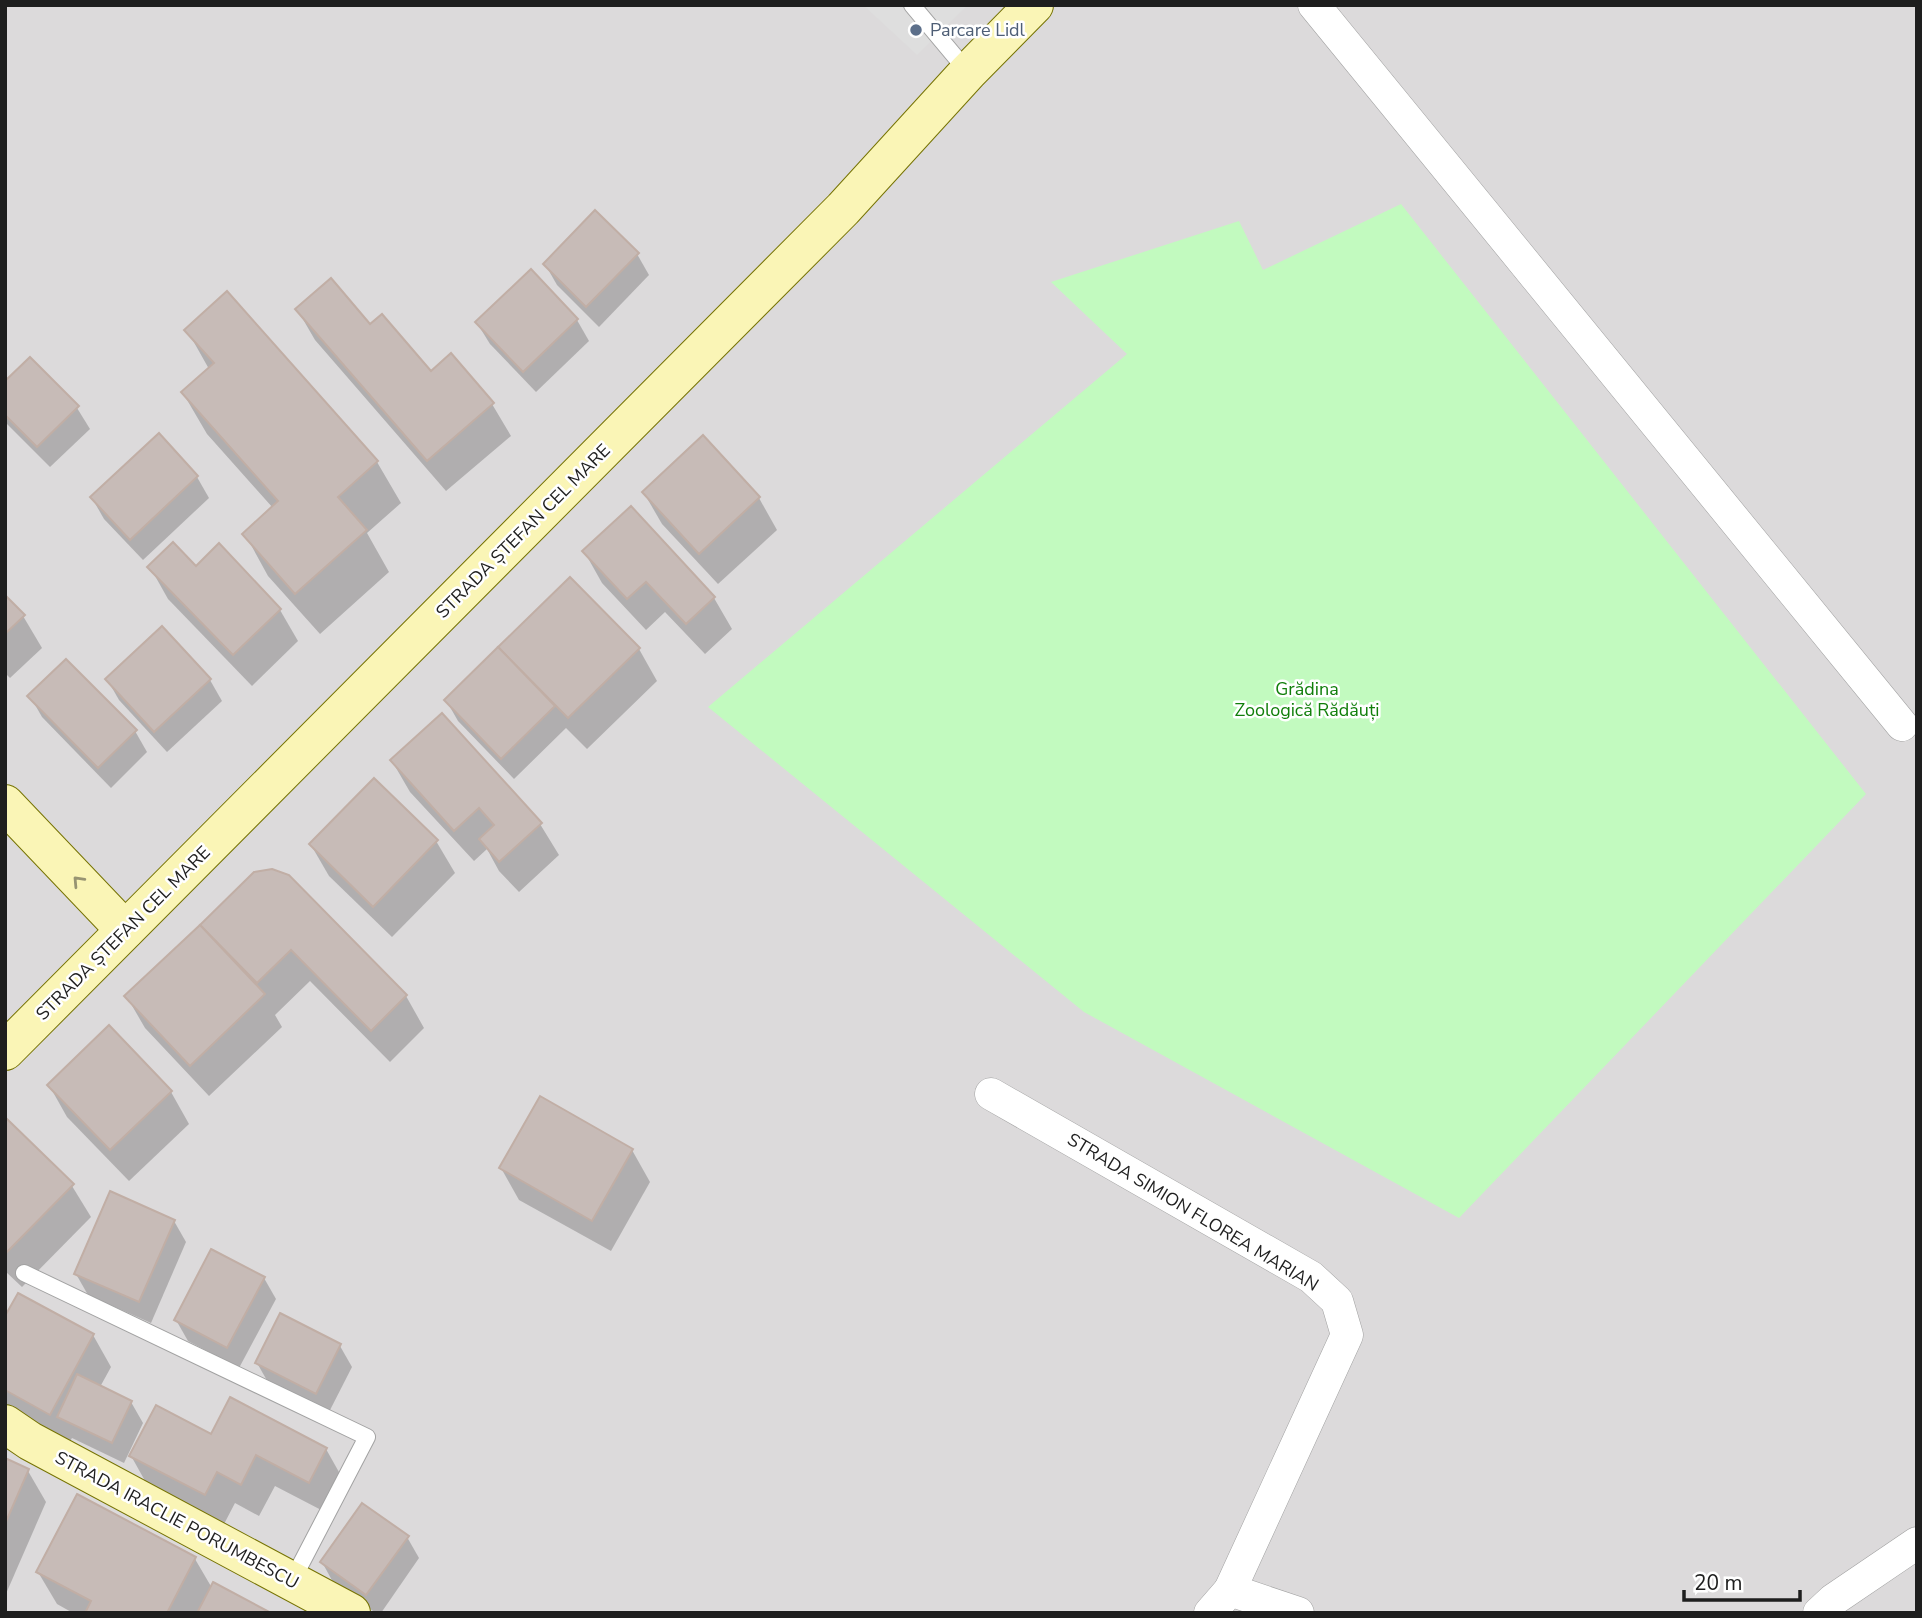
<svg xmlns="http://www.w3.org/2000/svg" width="1922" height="1618" font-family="'Nunito Sans',sans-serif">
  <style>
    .residential { fill: #dcdadb }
    .park { fill: #c2fabf }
    .parking { fill: #dedede }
    .shadow { fill: #0003 }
    .building { fill: #c7bbb7; stroke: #c1aea5; stroke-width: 2 }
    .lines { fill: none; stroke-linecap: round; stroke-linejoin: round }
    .lane-casing { stroke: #a2a2a2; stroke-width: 18 }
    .street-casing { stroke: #a2a2a2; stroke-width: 33 }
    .secondary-casing { stroke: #767303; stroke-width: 40 }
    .lane { stroke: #fff; stroke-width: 16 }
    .street { stroke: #fff; stroke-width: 32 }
    .secondary { stroke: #faf5b6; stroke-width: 38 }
    .oneway { stroke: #979472 }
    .service-dot { fill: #5c6f8a; stroke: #fff; stroke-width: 2.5 }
    .labels { text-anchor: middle; stroke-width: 5; stroke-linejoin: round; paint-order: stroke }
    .service-label { font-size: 18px; fill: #4e5e75; stroke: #fff; text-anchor: start }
    .street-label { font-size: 18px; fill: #1e1e1e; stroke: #fff }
    .park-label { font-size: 18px; fill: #107e0a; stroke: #fff }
  </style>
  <rect width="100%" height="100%" fill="#efe9e3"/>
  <!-- residential -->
  <rect class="residential" x="5" y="5" width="1912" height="1608"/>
  <!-- park -->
  <polygon class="park" points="1401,204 1866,794 1459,1218 1084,1012 708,707 1127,354 1051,282 1239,221 1263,270"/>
  <!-- parking -->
  <polygon class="parking" points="863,5 968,5 917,55"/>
  <!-- shadow -->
  <g class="shadow">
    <polygon points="637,254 649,275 599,327 557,285 545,264"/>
    <polygon points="227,294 377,462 401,503 367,533 389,572 320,634 268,576 245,534 273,508 207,434 183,393 209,369 187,330"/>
    <polygon points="297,309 370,326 431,373 492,404 511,436 446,491 315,340"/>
    <polygon points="577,320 589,341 536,392 490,344 477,323"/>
    <polygon points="5,383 77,408 90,429 50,467 5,422"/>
    <polygon points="703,438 759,498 777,530 718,584 662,524 644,493"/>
    <polygon points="197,477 209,498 143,560 104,519 92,498"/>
    <polygon points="584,551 714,598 732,629 705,654 665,612 646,630 602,583"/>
    <polygon points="150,567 196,569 280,610 298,641 252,686 168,599"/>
    <polygon points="570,580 639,649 657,681 587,749 566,728 514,779 458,721 446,700"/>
    <polygon points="5,597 23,616 42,648 10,678 5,673"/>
    <polygon points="162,628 210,680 222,701 167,752 119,700 107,679"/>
    <polygon points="30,696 135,731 147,752 111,788 42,717"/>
    <polygon points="392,761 540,824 559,855 519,892 499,871 487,849 474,861 410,792"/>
    <polygon points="436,841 455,873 392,937 329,876 311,845"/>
    <polygon points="255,873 406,996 424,1028 390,1062 310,981 275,1015 282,1027 209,1096 145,1028 127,997"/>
    <polygon points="109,1027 171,1092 189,1124 129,1181 67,1117 49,1085"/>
    <polygon points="5,1121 72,1186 91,1217 22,1287 5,1271"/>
    <polygon points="632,1150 650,1182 611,1251 519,1200 501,1168"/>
    <polygon points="174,1221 186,1242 151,1323 88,1295 76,1274"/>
    <polygon points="264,1278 276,1299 239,1368 188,1341 176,1320"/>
    <polygon points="5,1308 9,1314 93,1335 111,1367 100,1387 131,1402 143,1423 124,1463 72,1438 68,1445 5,1411"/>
    <polygon points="340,1346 352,1367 328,1414 269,1384 257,1363"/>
    <polygon points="326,1449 344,1481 327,1513 275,1486 259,1516 235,1503 223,1526 149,1488 130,1454"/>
    <polygon points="5,1460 28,1471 46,1502 5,1596"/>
    <polygon points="407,1537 419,1558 381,1613 376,1613 334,1584 322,1562"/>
    <polygon points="195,1559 212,1588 267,1613 73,1613 57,1604 38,1572"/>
  </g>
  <!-- building -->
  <g class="building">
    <polygon points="595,210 639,253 586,307 543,264"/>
    <polygon points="531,269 578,319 523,372 475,322"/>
    <polygon points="331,278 370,324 382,314 431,371 451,353 494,403 427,461 295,309"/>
    <polygon points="227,291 378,461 338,497 367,530 295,594 242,534 278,501 181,392 214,363 184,330"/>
    <polygon points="30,357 79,406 37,447 5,415 5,381"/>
    <polygon points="159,433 198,476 130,540 90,497"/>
    <polygon points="703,435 760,497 699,554 642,492"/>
    <polygon points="631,506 715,597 686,624 646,582 627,599 582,551"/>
    <polygon points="173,542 196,566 219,543 281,609 233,655 147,567"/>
    <polygon points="570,577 640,648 568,718 498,647"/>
    <polygon points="5,595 25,615 5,634"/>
    <polygon points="162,626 211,679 154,732 105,679"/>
    <polygon points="498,647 555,706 501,759 444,700"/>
    <polygon points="66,659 137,730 98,768 27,696"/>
    <polygon points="442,713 542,823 499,862 479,839 494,825 479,808 454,831 390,760"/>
    <polygon points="374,778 438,840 373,907 309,844"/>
    <polygon points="272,869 289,875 407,995 371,1031 291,950 257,983 200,925 254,872"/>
    <polygon points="200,925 265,994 190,1066 124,996"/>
    <polygon points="109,1025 172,1091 110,1150 47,1085"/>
    <polygon points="540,1096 633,1149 592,1221 499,1168"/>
    <polygon points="6,1118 74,1184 5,1254 5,1119"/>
    <polygon points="110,1191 175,1220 139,1302 74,1274"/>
    <polygon points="211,1249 265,1277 227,1348 174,1320"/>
    <polygon points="18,1293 94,1334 50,1415 5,1390 5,1316"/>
    <polygon points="280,1313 341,1344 316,1394 255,1363"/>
    <polygon points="77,1374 132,1401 112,1443 57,1417"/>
    <polygon points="230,1397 327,1448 309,1483 256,1455 241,1485 217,1472 205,1495 129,1456 156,1405 211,1434"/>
    <polygon points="5,1458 29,1469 5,1524"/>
    <polygon points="77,1494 196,1557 167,1613 85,1613 91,1601 36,1572"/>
    <polygon points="362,1503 409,1536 366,1595 320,1562"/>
    <polygon points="213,1582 271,1613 197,1613"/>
  </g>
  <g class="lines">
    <defs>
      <g id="lane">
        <polyline points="912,5 968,72"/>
        <polyline points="24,1273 367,1437 292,1581"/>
      </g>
      <g id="street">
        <polyline points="1314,5 1902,725"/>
        <polyline points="991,1094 1311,1277 1337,1301 1347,1335 1230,1590"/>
        <polyline points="1210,1613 1230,1590 1298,1613"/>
        <polyline points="1819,1613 1833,1600 1917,1543"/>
      </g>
      <g id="secondary">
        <polyline points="5,804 125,930"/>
        <polyline points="5,1051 843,209 968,72 1034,5"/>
        <polyline points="5,1424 30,1441 351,1613"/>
      </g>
    </defs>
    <!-- lane casing -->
    <use href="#lane" class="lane-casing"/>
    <!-- street casing -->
    <use href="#street" class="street-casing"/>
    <!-- secondary casing -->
    <use href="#secondary" class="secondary-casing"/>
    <!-- lane -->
    <use href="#lane" class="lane"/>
    <!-- street -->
    <use href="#street" class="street"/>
    <!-- secondary -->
    <use href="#secondary" class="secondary"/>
  </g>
  <!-- one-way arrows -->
  <defs><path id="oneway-chevron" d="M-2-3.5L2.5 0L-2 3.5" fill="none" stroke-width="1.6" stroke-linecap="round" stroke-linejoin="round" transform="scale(1.75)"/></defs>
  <use class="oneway" href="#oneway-chevron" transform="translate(78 881) rotate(-133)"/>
  <!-- markers -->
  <circle class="service-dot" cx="916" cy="30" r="7"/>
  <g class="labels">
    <!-- service labels -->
    <g class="service-label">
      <text x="930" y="36">Parcare Lidl</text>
    </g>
    <!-- street labels -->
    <g class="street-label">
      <text transform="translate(523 531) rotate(-45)" y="6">STRADA ȘTEFAN CEL MARE</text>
      <text transform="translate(123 933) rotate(-45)" y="6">STRADA ȘTEFAN CEL MARE</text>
      <text transform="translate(1193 1212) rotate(31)" y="6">STRADA SIMION FLOREA MARIAN</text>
      <text transform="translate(177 1520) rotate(28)" y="6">STRADA IRACLIE PORUMBESCU</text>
    </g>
    <!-- park labels -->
    <g class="park-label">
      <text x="1307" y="695">Grădina<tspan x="1307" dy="21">Zoologică Rădăuți</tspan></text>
    </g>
  </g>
  <!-- border -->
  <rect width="1922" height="1618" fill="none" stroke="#1e1e1e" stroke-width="14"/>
  <!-- scale -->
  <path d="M1684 1590v10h116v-10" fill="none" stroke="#1e1e1e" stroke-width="3.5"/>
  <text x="1694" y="1590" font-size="21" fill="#1e1e1e" stroke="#ffffff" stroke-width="5" paint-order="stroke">20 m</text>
</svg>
